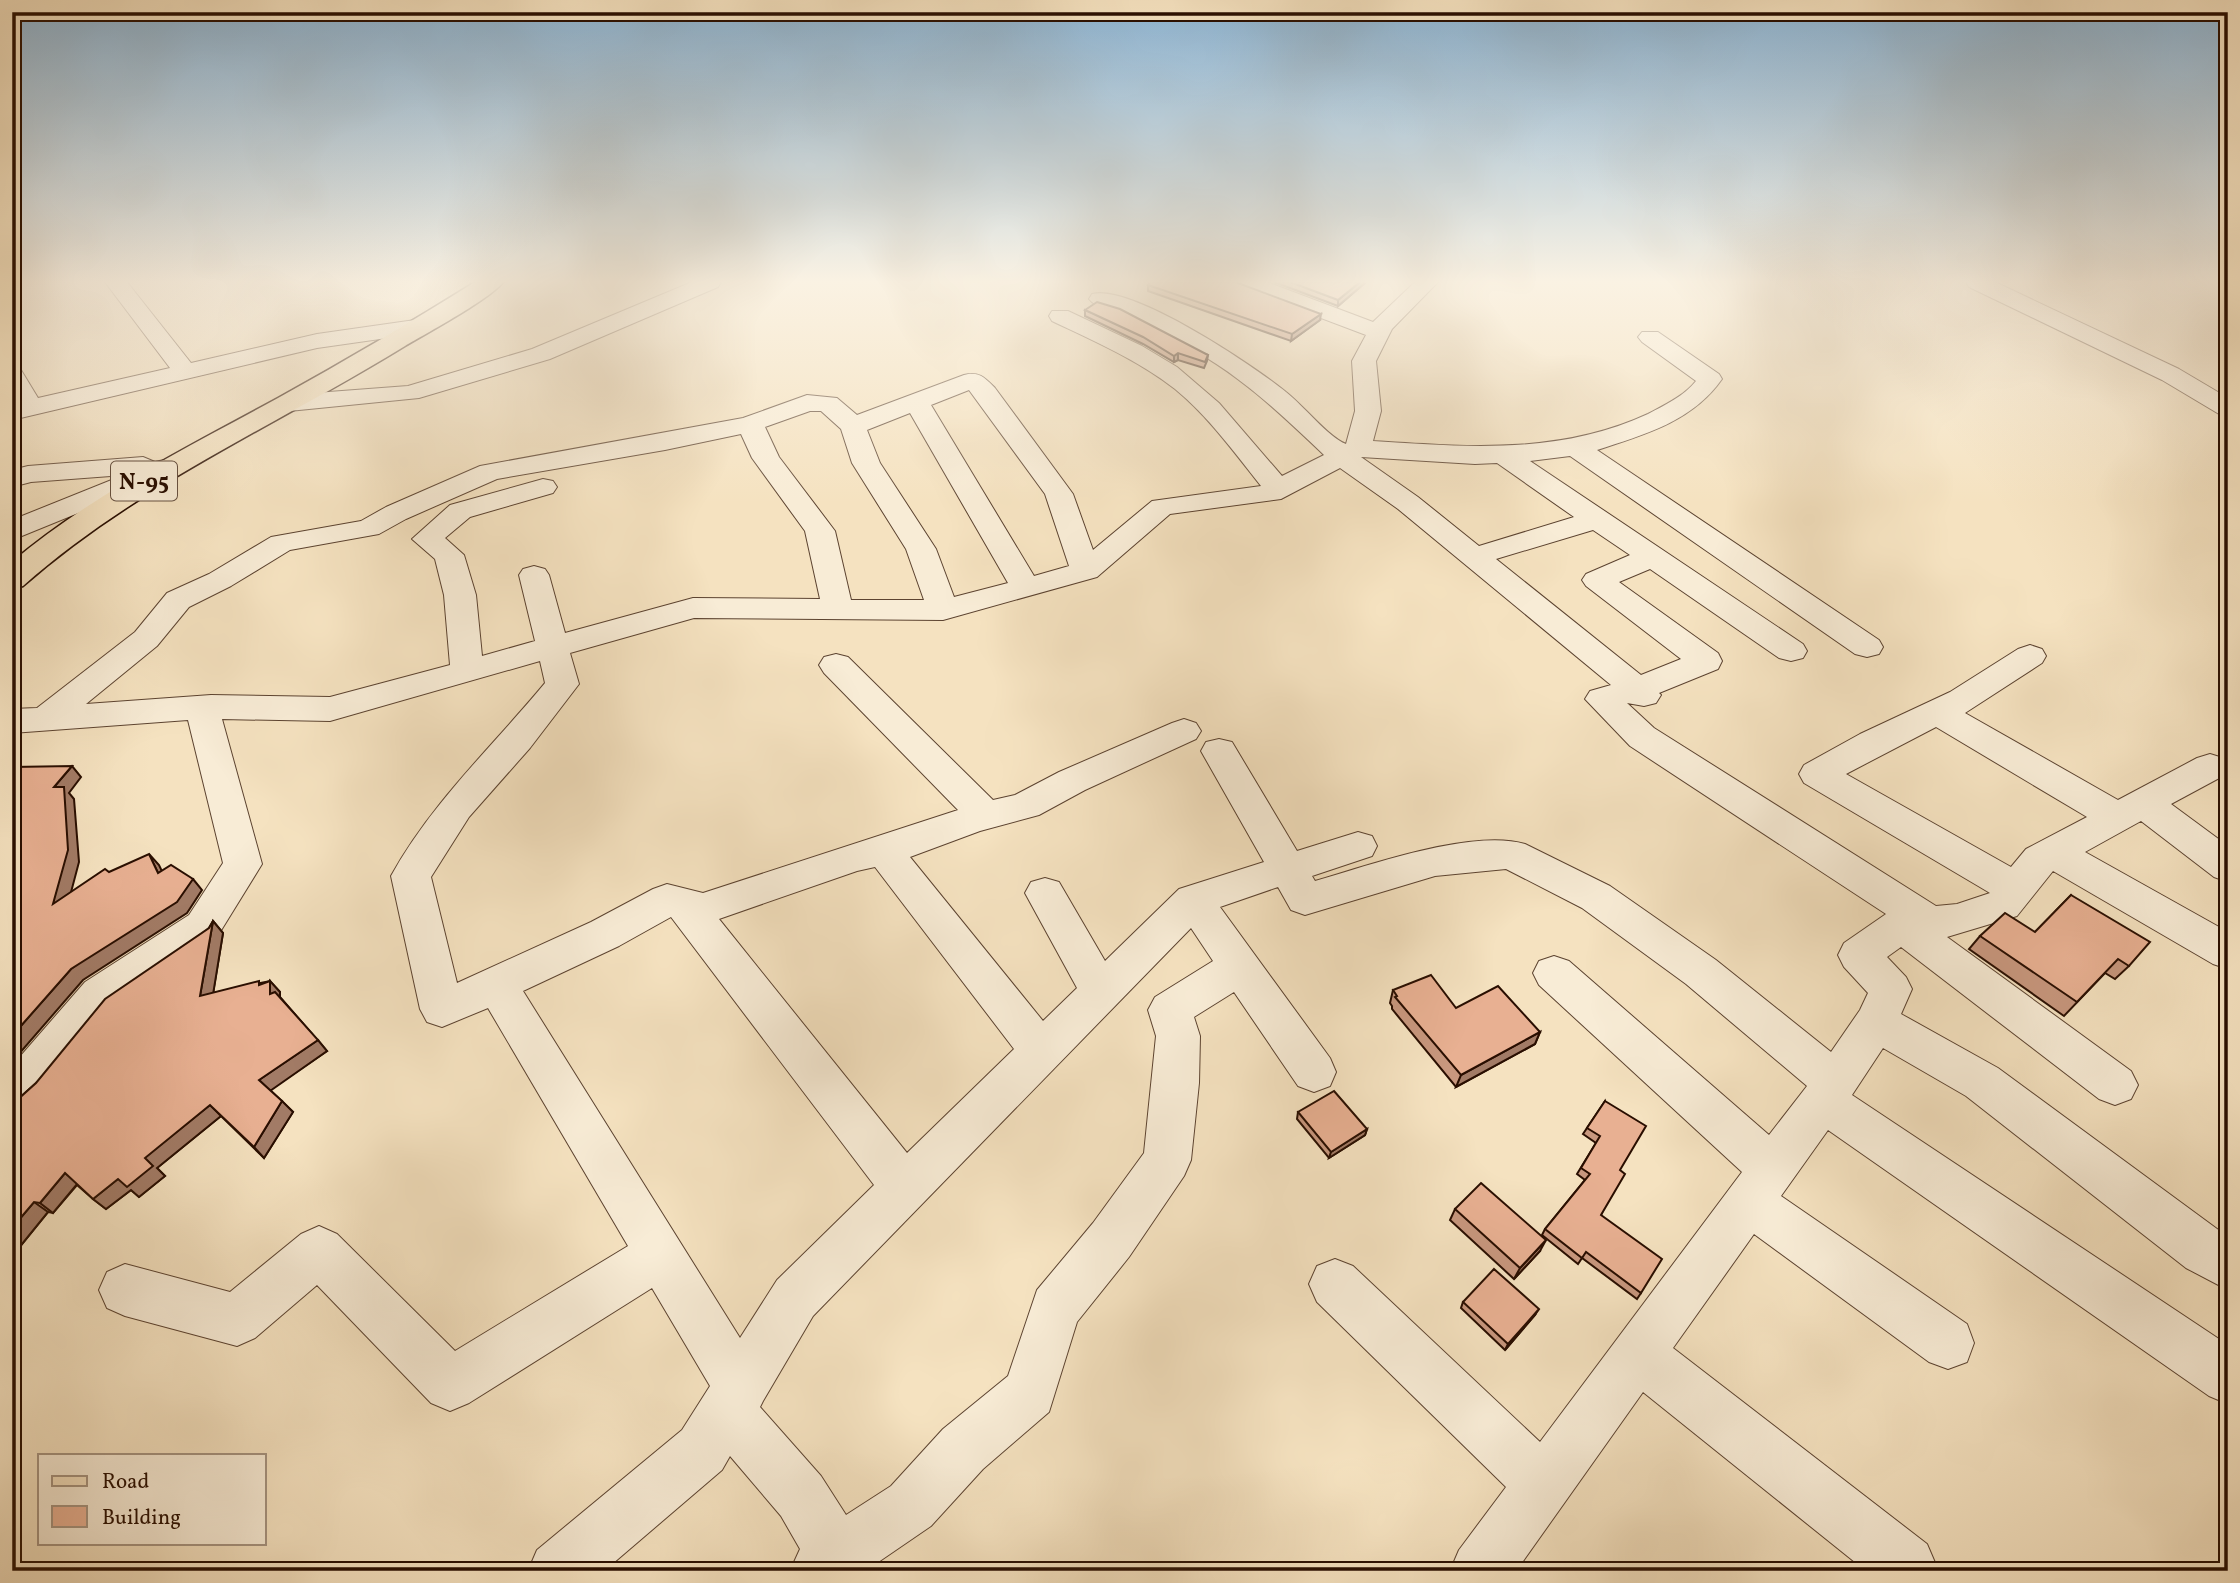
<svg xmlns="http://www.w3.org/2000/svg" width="2240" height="1583" font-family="Vollkorn,serif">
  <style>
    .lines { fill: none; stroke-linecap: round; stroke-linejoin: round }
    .street-casing { stroke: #5c4330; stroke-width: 2 }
    .primary-casing { stroke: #290e00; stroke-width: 3 }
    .street { fill: #f8ecd6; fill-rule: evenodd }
    .primary { fill: #f5e2c0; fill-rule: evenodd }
    .wall { fill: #c8977e; stroke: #290e00; stroke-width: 2 }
    .shaded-wall { fill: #a27b66; stroke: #290e00; stroke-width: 2 }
    .building { fill: #e8b092; stroke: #290e00; stroke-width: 2 }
    .labels { text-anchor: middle; stroke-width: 5; stroke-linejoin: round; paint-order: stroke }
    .shield { fill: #f8ecd6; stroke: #675140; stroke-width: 2 }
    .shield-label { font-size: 23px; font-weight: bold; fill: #290e00 }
  </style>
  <rect width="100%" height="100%" fill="#f5e2c0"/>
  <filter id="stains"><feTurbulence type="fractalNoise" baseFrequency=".00286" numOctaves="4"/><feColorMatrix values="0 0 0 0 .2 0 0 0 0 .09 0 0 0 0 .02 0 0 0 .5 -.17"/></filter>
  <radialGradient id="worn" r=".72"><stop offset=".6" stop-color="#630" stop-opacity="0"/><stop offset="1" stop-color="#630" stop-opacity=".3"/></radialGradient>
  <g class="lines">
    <defs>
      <g id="street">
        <polygon points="105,282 127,282 191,363 317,334 422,319 430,321 434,326 430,331 422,333 317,348 12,420 12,404 16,403 12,397 12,368 21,370 38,398 170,368"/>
        <polygon points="692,282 721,282 718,287 550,359 419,398 289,411 280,408 276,403 280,398 289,395 408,386 532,349"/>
        <path d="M 1236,282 L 1267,282 L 1373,322 L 1415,282 L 1438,282 L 1392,329 L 1376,361 L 1381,411 L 1373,441 C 1467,447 1560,455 1648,414 C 1665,405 1684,396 1696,381 L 1642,342 L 1638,337 L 1642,332 L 1658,332 L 1719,374 L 1722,379 C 1693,421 1644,435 1597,450 L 1879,640 L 1883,647 L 1879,654 L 1867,657 L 1855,654 L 1570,456 L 1530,461 L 1803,644 L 1807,651 L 1803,658 L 1791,661 L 1779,658 L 1650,569 L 1619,582 L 1718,653 L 1722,661 L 1718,669 L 1659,693 L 1661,695 L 1656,703 L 1644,706 L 1627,703 L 1654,728 L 1936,906 L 1957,904 L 1990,893 L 1804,783 L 1799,774 L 1804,765 L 1860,734 L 1950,692 L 2018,649 L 2030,645 L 2042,649 L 2046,656 L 2042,663 L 1965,713 L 2118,800 L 2197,758 L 2210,754 L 2223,758 L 2228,767 L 2223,776 L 2171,804 L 2228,846 L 2228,882 L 2214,877 L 2141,821 L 2085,852 L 2228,932 L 2228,969 L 2213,964 L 2053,871 L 2017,916 L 1947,937 L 2131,1071 L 2138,1085 L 2131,1099 L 2115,1105 L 2099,1099 L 1901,947 L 1887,957 L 1906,977 L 1912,989 L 1901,1014 L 1998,1068 L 2228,1237 L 2228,1290 L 2186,1268 L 1966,1096 L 1883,1048 L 1852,1095 L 2228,1345 L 2228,1404 L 2209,1396 L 1828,1130 L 1781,1196 L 1967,1324 L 1974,1343 L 1967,1362 L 1948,1369 L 1929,1362 L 1754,1234 L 1673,1348 L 1927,1544 L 1936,1565 L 1933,1571 L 1866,1571 L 1643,1392 L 1516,1571 L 1450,1571 L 1459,1550 L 1506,1487 L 1317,1302 L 1309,1284 L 1317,1266 L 1335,1259 L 1353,1266 L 1540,1442 L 1742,1172 L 1539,985 L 1533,973 L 1539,961 L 1554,956 L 1569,961 L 1769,1135 L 1807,1086 L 1686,984 L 1582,908 L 1506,869 L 1435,876 L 1305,915 L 1291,910 L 1278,887 L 1220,907 L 1330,1058 L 1336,1072 L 1330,1086 L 1314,1092 L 1298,1086 L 1234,992 L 1194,1017 L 1200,1036 L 1199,1083 L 1191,1160 L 1184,1176 L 1129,1257 L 1077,1322 L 1049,1412 L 983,1469 L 931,1526 L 874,1565 L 877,1571 L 790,1571 L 800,1549 L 781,1516 L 730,1456 L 722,1470 L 604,1571 L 528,1571 L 537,1550 L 682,1430 L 710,1386 L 652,1288 L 469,1403 L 450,1411 L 431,1403 L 317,1285 L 255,1338 L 237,1346 L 125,1316 L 107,1308 L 99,1290 L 107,1272 L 125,1264 L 230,1292 L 301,1234 L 319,1226 L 337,1234 L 455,1351 L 628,1246 L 488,1008 L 442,1027 L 427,1022 L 420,1009 L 391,876 C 431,803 493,746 545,683 L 540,661 L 330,721 L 222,719 L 262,864 L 217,937 L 115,1008 L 47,1092 L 28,1109 L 12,1115 L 12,1066 L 85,982 L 189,915 L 223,863 L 188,720 L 12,733 L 12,709 L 37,708 L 135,632 L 167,593 L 209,574 L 271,537 L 361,521 L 386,507 L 480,466 L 743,418 L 807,395 L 837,398 L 857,415 L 964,375 C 979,371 985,378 995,388 L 1073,494 L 1093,550 L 1152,501 L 1261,486 C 1234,452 1208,416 1175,389 C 1138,360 1094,341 1052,321 L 1049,316 L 1052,311 L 1068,311 L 1142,346 L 1177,367 L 1219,403 L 1282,476 L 1324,455 C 1280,413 1235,370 1180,343 C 1158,332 1136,317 1112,310 C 1104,307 1094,306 1089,299 L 1092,294 C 1132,284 1253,365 1286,392 C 1303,405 1328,437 1346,444 L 1355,411 L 1352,361 L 1366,335 L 1239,287 ZM 969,390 L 1045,494 L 1069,566 L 1034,576 L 931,405 ZM 810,411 L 821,411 L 841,429 L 852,463 L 906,549 L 924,600 L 851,600 L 835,531 L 779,457 L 765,427 ZM 910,413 L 1008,583 L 954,597 L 936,549 L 880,463 L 867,430 ZM 741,434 L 752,458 L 805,531 L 820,599 L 693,598 L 565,633 L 549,575 L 545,569 L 534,566 L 523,569 L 519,575 L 535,641 L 482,656 L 476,595 L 464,555 L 445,538 L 470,517 L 553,493 L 557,487 L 553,481 L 543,479 L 450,505 L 412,539 L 435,559 L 444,595 L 450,665 L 330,697 L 211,695 L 86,704 L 157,646 L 189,607 L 231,586 L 290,550 L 379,534 L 406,519 L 497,479 L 665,450 ZM 1361,457 L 1475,464 L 1497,463 L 1574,517 L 1479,546 L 1418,497 ZM 1340,468 L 1398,509 L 1611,685 L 1590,691 L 1585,699 L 1630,746 L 1886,914 L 1844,943 L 1838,955 L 1844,967 L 1868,993 L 1860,1010 L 1831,1052 L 1716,960 L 1610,886 L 1525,844 C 1473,828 1367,866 1315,881 L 1312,876 L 1372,856 L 1377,846 L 1372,836 L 1358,832 L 1297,851 L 1232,742 L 1219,739 L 1206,742 L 1201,751 L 1264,862 L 1179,889 L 1105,961 L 1059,882 L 1045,878 L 1031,882 L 1025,893 L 1077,988 L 1043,1021 L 910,857 L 980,831 L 1039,815 L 1085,790 L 1196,739 L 1201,731 L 1196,723 L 1184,719 L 1172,723 L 1059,772 L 1015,795 L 993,800 L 848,657 L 836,654 L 824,657 L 819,665 L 824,673 L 958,810 L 703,893 L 667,884 L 653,889 L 591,922 L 457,983 L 431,877 L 469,817 L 530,748 L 579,684 L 570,653 L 694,618 L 943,620 L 1097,577 L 1170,514 L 1281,499 ZM 1593,530 L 1630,555 L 1586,574 L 1582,580 L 1586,586 L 1681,659 L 1641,675 L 1496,559 ZM 1936,727 L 2087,817 L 2026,849 L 2011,867 L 1846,774 ZM 875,867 L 1014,1049 L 907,1153 L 719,919 L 857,871 ZM 671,917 L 874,1185 L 777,1280 L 740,1338 L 523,991 L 619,946 ZM 1191,928 L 1213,961 L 1155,997 L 1148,1010 L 1156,1036 L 1144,1153 L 1093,1223 L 1037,1290 L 1008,1376 L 943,1429 L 891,1486 L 846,1515 L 821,1476 L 760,1407 L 763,1401 L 813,1316 Z"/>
        <polygon points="1966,282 1995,282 2179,369 2228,398 2228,417 2219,414 2162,380 1969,287"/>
        <polygon points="143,457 155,462 164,460 174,462 178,468 174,474 12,540 12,520 124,475 31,482 12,487 12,470 28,466"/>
      </g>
      <path id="primary" d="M 475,282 L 503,282 C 492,298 425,334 405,346 C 277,425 137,485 23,586 L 12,589 L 12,562 C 93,494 186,448 278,398 C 345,361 411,322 475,282 Z"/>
    </defs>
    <!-- street casing -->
    <use href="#street" class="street-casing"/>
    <!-- primary casing -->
    <use href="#primary" class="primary-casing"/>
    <!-- street -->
    <use href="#street" class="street"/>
    <!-- primary -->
    <use href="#primary" class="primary"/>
  </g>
  <!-- wall -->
  <g class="wall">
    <polygon points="1274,282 1366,282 1338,306"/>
    <polygon points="1238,283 1320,320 1291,341 1148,291 1148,285"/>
    <polygon points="1085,310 1208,355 1207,361 1204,368 1178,360 1174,362 1143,344 1085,316"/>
    <polygon points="2071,895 2129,966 2115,979 2105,973 2064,1016 1969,949 1980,936 2035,932"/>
    <polygon points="213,921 223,933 213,993 270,981 280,992 280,997 327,1051 270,1090 293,1112 264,1158 221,1116 157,1168 165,1176 139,1197 131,1190 106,1209 93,1199 77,1185 53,1213 48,1212 14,1254 12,1254 12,1102 16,1101 209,928"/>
    <polygon points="1393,990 1540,1032 1535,1044 1456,1087 1392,1009 1392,1006 1390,1003"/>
    <polygon points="1605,1101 1620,1170 1601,1215 1641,1293 1637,1299 1582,1258 1578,1264 1542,1235 1545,1229 1585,1180 1577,1174 1596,1143 1583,1134"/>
    <polygon points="1298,1112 1367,1129 1365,1135 1329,1158 1297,1119"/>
    <polygon points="1455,1209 1540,1251 1514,1279 1450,1220"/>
    <polygon points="1463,1302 1535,1315 1505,1350 1461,1308"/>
  </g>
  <!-- shaded-wall -->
  <g class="shaded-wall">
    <polygon points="1360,282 1366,282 1338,306 1338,300"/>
    <polygon points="1321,314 1320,320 1291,341 1292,334"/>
    <polygon points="1178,353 1178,360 1174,362 1174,356"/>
    <polygon points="72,766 81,777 69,793 74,799 79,862 65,915 53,904 54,787"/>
    <polygon points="149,854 159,865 168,884 158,873"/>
    <polygon points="193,879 202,890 187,913 83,980 12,1062 12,1036 71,969"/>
    <polygon points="213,921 223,933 211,1007 200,996"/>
    <polygon points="270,981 280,992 279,1005 270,994"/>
    <polygon points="1540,1032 1535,1044 1456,1087 1461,1075"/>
    <polygon points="318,1040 327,1051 270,1091 259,1080"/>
    <polygon points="282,1101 293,1112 264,1158 254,1147"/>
    <polygon points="210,1105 221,1116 157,1168 165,1176 139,1197 131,1190 106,1209 93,1199"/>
    <polygon points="1367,1129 1365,1135 1329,1158 1331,1152"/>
    <polygon points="65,1173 78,1183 53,1213 40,1203"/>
    <polygon points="34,1202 48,1212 14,1254 12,1253 12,1228"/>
    <polygon points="1546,1240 1540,1251 1514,1279 1520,1268"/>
    <polygon points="1539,1309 1535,1315 1505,1350 1508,1344"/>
  </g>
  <!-- building -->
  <g class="building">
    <polygon points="1151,282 1238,282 1238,283 1321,314 1292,334 1148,285"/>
    <polygon points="1290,282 1360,282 1338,300"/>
    <polygon points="1097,302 1120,309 1208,355 1205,362 1178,353 1174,356 1143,337 1085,310"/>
    <polygon points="72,766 54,787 64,787 68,850 53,904 105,869 109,872 149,854 158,873 171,865 193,879 177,902 71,969 12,1036 12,767"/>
    <polygon points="2071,895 2150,942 2129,966 2118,959 2077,1002 1980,936 2005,913 2035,932"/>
    <polygon points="213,921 200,996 259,981 259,985 270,981 270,994 275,992 318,1040 259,1080 282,1101 254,1147 210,1105 145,1158 153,1166 127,1187 118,1179 93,1199 65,1173 40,1203 34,1202 12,1228 12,1102 16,1101 36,1083 105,999 209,928"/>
    <polygon points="1431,975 1456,1008 1498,986 1540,1032 1461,1075 1395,997 1397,996 1393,990"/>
    <polygon points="1334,1091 1367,1129 1331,1152 1298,1112"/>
    <polygon points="1605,1101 1646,1126 1620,1170 1625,1174 1601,1215 1662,1259 1641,1293 1586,1252 1582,1258 1545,1229 1590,1174 1581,1168 1600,1136 1587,1128"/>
    <polygon points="1481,1183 1546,1240 1520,1268 1455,1209"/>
    <polygon points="1494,1269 1539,1309 1508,1344 1463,1302"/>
  </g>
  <!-- sky -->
  <linearGradient id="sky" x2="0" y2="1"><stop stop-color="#8cb6d7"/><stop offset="0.56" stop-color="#faf2e3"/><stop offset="1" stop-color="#faf2e3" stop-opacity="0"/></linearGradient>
  <rect width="2240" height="503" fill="url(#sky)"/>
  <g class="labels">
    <!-- shield labels -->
    <rect class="shield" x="111" y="461.5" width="66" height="39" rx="5"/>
    <g class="shield-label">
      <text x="144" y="489">N-95</text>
    </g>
  </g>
  <!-- margin -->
  <rect width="2240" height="1583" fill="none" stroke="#f5e2c0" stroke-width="42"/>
  <rect x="14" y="14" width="2212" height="1555" fill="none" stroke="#290e00" stroke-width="3.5"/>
  <rect x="21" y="21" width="2198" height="1541" fill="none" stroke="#290e00" stroke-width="2"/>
  <!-- legend -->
  <rect x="38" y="1454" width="228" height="91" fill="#f8ecd6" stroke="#a59380" stroke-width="2"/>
  <rect x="52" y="1476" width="35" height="10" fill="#f5e2c0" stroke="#a59380" stroke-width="2"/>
  <text x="102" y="1488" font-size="21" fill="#290e00">Road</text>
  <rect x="52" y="1506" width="35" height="21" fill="#e8b092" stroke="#a59380" stroke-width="2"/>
  <text x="102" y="1524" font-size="21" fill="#290e00">Building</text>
  <rect width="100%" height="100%" filter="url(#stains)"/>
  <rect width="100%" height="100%" fill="url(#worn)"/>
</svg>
